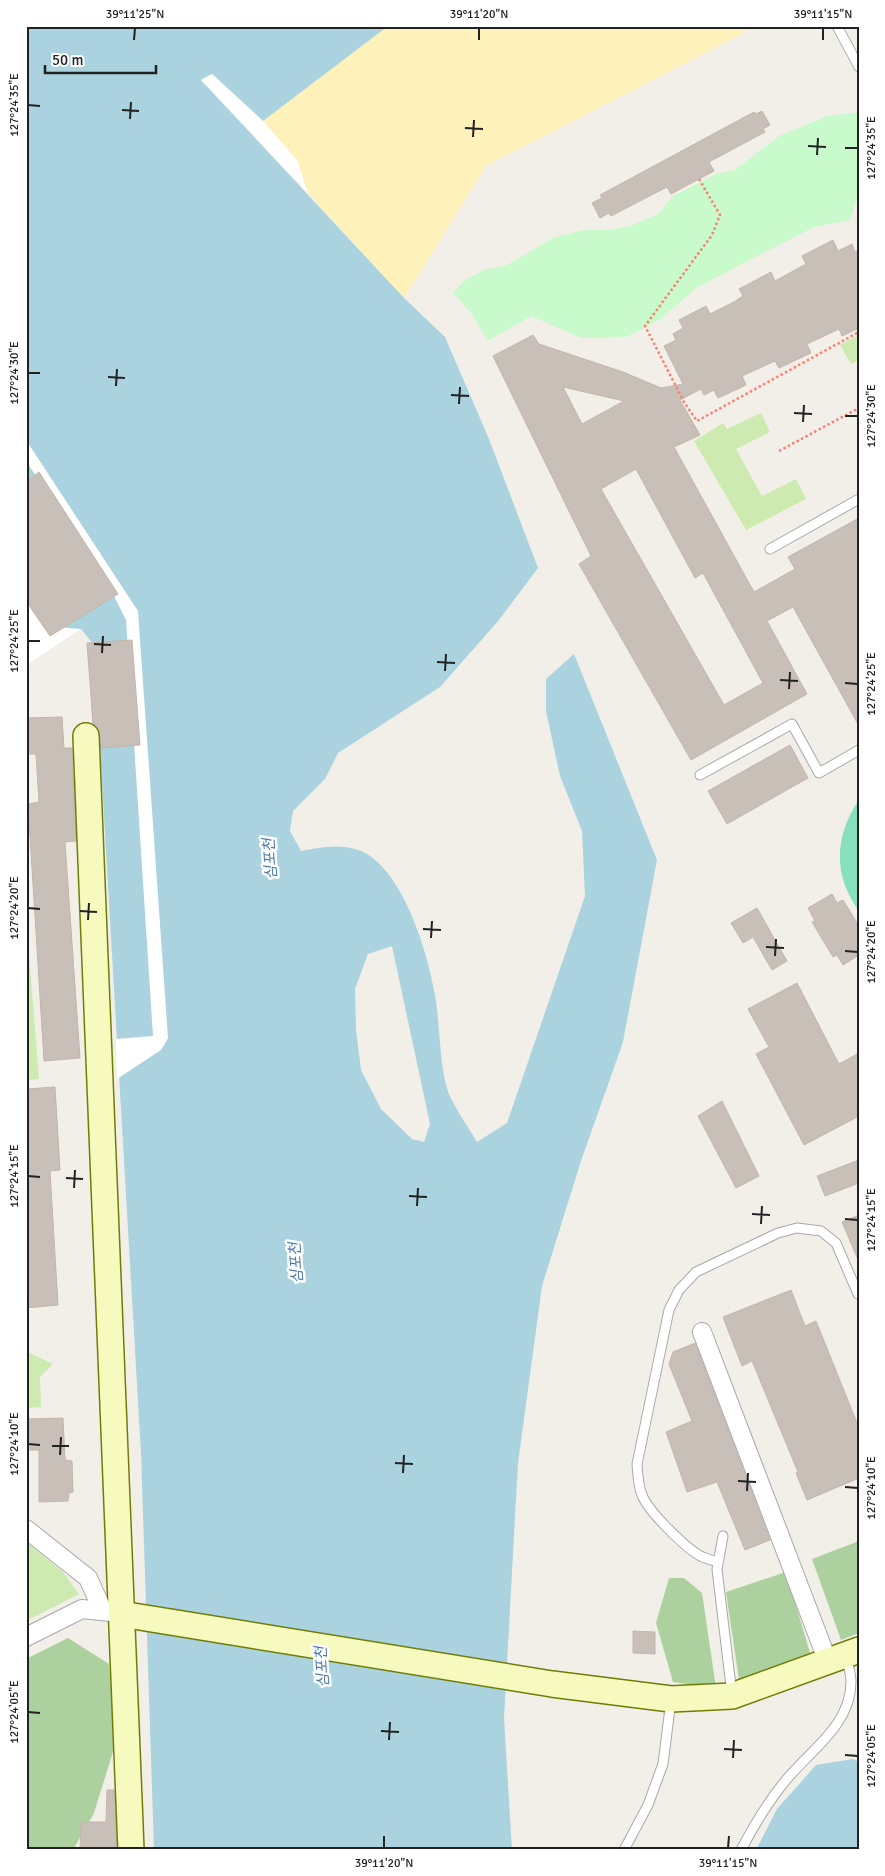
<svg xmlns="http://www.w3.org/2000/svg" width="885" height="1876" font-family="Signika,'Noto Sans KR',sans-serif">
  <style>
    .grass { fill: #cdebb0 }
    .forest { fill: #add19e }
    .sand { fill: #fff1ba }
    .park { fill: #c8facc }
    .pitch { fill: #88e0be }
    .water { fill: #aad3df; fill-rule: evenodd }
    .pier { fill: #fff }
    .building { fill: #c7bfb8; stroke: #c4b6ab; fill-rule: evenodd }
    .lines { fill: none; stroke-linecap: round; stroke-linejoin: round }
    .lane-casing { stroke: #a9a9a9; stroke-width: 11 }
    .street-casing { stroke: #a9a9a9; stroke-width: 20 }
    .secondary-casing { stroke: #707d05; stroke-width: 28 }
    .path { stroke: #fa8072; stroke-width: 2.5; stroke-dasharray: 2.5 2.5; stroke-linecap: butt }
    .lane { stroke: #fff; stroke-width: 9 }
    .street { stroke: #fff; stroke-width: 18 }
    .secondary { stroke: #f7fabf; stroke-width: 25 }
    .ticks { fill: none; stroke: #222; stroke-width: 2 }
    .labels { text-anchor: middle; stroke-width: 5; stroke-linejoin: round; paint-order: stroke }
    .water-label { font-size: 15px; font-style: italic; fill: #4a7aab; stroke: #fff }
    .neatline { fill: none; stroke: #222; stroke-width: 2 }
    .ticks-label { font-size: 12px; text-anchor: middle; fill: #222 }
  </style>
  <rect width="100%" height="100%" fill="#f2efe9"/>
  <!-- grass -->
  <g class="grass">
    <polygon points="859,335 859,360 851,364 840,345"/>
    <polygon points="761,413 770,432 736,449 762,496 796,479 806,499 746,530 694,441 723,423 727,429"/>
    <polygon points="26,915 39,1079 26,1080"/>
    <polygon points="26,1351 53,1364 40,1377 41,1407 26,1408"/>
    <polygon points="26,1542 63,1572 79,1594 26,1621"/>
  </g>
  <!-- forest -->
  <g class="forest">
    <polygon points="859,1541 859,1633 841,1640 812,1559"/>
    <polygon points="786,1572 811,1656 739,1680 726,1592"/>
    <polygon points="669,1578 684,1578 702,1593 716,1688 673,1682 656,1623"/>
    <polygon points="68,1638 109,1664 116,1742 94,1813 73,1850 26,1850 26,1659"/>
  </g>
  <!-- sand -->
  <polygon class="sand" points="388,26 752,26 738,36 486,166 404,298 308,193 297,160 263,121"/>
  <!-- park -->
  <polygon class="park" points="859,112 859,193 850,220 814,227 699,286 659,320 626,337 581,338 531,316 488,341 472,314 453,293 464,281 484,270 507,265 553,238 583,230 612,230 630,226 658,214 673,196 716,174 735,170 779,136 828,116"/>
  <!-- pitch -->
  <path class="pitch" d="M 859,800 L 859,911 C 833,876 834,836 859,800 Z"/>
  <!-- water -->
  <g class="water">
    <path d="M 26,26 L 388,26 L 263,121 L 212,74 L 201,80 L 404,298 L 445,337 L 489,439 L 538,568 L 499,620 L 440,687 L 338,753 L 325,779 L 293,811 L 290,831 L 301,851 C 320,847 341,843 361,851 C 403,869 428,953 435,995 C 440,1024 439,1056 446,1085 C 450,1102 468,1126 477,1142 L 507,1123 L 585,896 L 582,831 L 560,776 L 546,711 L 546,679 L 574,654 L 657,860 L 623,1042 L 581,1161 L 542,1286 L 518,1463 L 504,1718 L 512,1850 L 154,1850 L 141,1453 L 94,645 L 81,629 L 26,633 ZM 392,946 L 430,1124 L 424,1142 L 412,1139 L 381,1109 L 361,1070 L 356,1030 L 355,989 L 368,954 Z"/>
    <polygon points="853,1759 859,1762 859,1850 756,1850 777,1809 816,1765"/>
  </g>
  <!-- pier -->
  <g class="pier">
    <polygon points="212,74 263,121 297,160 308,193 201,80"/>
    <polygon points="26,440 138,611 168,1038 161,1050 117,1079 116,1039 153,1036 126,620 112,592 26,461"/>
    <polygon points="26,595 46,626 81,629 26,665"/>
  </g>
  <!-- building -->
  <g class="building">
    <polygon points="762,111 770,125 763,129 765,132 709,162 714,171 671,194 667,187 611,216 609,213 600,218 592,203 602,198 600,195 754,112 756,114"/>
    <path d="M 833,240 L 838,251 L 852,244 L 855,252 L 859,250 L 859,328 L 842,336 L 839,329 L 807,344 L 811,353 L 779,368 L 775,361 L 742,376 L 746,385 L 718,398 L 714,390 L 704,395 L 701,389 L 680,400 L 700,435 L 674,447 L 754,592 L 795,569 L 788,557 L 859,518 L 859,726 L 793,607 L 767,621 L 807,694 L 691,760 L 579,564 L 591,556 L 493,356 L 533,335 L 539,344 L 623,372 L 661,388 L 683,384 L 664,346 L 676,340 L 673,334 L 683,328 L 679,320 L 706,306 L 710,314 L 734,302 L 743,296 L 739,289 L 771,272 L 775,281 L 806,264 L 802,256 ZM 563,387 L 624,401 L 582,424 ZM 636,469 L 695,578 L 703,573 L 763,683 L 724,705 L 601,489 Z"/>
    <polygon points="39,472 118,594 50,636 26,601 26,482"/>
    <polygon points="132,640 140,745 101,748 98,729 93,724 87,643"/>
    <polygon points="62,717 64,748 72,748 76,841 65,842 80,1058 44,1061 28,804 39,802 36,754 28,754 27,718"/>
    <polygon points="790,745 808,778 727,824 708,791"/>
    <polygon points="832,894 837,903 843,900 859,926 859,955 843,965 837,955 833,957 812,922 815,921 808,908"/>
    <polygon points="757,908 787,961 772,970 753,937 743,943 731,923"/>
    <polygon points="797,983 839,1064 859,1053 859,1116 804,1145 756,1054 769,1047 748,1009"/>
    <polygon points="55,1087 60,1170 50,1171 58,1305 26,1308 26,1173 29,1172 26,1089"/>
    <polygon points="722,1101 759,1176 736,1188 698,1116"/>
    <polygon points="859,1160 859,1183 825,1196 817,1176"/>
    <polygon points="859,1215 859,1262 842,1222"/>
    <polygon points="791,1290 805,1326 816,1321 859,1428 859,1478 807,1500 796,1473 798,1472 752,1361 742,1366 723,1317"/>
    <polygon points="695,1343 770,1540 745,1550 717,1482 687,1492 666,1432 692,1421 669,1364 673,1352"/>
    <polygon points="63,1418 65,1460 72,1461 73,1492 69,1493 68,1501 39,1502 39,1450 26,1450 26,1419"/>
    <polygon points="633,1631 655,1632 655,1654 633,1653"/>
    <polygon points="107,1790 114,1790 117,1850 80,1850 81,1822 106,1822"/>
  </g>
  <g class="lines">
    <defs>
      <g id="lane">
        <polyline points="837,26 859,67"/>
        <polyline points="770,549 859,499"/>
        <polyline points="700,775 792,724 819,773 859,750"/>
        <polyline points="723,1536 717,1569 732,1695"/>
        <path d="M 718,1562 C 711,1560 703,1558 697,1554 C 682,1544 648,1511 642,1495 C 638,1485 638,1475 637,1464 L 669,1310 L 679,1290 L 696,1272 L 778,1233 L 797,1228 L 821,1231 L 836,1243 L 858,1294"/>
        <polyline points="624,1850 648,1805 663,1764 671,1700"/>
        <path d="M 741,1850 C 753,1827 766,1805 782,1785 C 806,1753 851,1727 851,1682 C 851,1674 848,1664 846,1656"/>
      </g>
      <g id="street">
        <polyline points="702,1332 828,1662"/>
        <polyline points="26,1529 88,1578 102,1609"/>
        <polyline points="26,1637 82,1609 111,1612"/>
      </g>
      <g id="secondary">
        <polyline points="86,736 131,1850"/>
        <polyline points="121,1614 552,1684 671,1699 732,1696 859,1650"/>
      </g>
    </defs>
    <!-- lane casing -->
    <use href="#lane" class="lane-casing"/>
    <!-- street casing -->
    <use href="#street" class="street-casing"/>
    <!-- secondary casing -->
    <use href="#secondary" class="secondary-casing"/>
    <!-- path -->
    <g class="path">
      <polyline points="699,179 720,215 712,235 645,326 684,402 697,421 859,332"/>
      <polyline points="779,451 859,408"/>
    </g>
    <!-- lane -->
    <use href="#lane" class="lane"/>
    <!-- street -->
    <use href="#street" class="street"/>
    <!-- secondary -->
    <use href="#secondary" class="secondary"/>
  </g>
  <!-- ticks -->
  <path class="ticks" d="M 134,40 L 135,28M 479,40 L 479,28M 823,40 L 823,28M 28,105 L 40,106M 122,110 L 139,111M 130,119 L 131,102M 465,128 L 483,129M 473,137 L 474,120M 808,146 L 826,147M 845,148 L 858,148M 817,155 L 818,138M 28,373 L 40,373M 108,377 L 125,378M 116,386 L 117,369M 451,395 L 469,396M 459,404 L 460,387M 794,413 L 812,414M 845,416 L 858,416M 803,422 L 804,405M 28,641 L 40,641M 94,644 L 111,645M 102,653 L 103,636M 437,662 L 455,663M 445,671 L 446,654M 780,680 L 798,681M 845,683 L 858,684M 789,689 L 790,672M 28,908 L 40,909M 80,911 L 97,912M 88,920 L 89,903M 423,929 L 441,930M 431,938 L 432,921M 766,947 L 784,948M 845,951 L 858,952M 775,956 L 776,939M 28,1176 L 40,1177M 66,1178 L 83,1179M 74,1188 L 75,1170M 409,1196 L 427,1197M 417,1206 L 418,1188M 752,1214 L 770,1215M 845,1219 L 858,1220M 761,1224 L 762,1206M 28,1444 L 40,1445M 52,1446 L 69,1446M 60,1455 L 61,1437M 395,1463 L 413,1464M 403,1473 L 404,1455M 738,1481 L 756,1482M 845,1487 L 858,1488M 747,1491 L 748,1473M 28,1712 L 40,1713M 381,1731 L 399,1732M 389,1740 L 390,1722M 724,1749 L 742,1750M 845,1755 L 858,1756M 733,1758 L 734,1740M 384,1848 L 384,1836M 728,1848 L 729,1836"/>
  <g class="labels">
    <!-- water labels -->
    <g class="water-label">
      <text transform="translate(270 859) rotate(-94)" y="5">심포천</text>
      <text transform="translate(296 1263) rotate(-94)" y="5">심포천</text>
      <text transform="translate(322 1667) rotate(-94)" y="5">심포천</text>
    </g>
  </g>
  <!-- border -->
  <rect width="885" height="1876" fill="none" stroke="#ffffff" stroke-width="55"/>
  <!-- scale -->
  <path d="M45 65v8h111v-8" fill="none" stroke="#222222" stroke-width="2.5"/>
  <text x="52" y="65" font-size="15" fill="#222222" stroke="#ffffff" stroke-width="4" paint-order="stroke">50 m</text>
  <rect x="28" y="28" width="830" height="1820" class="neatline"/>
  <g class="ticks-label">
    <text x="135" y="18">39°11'25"N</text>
    <text x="479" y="18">39°11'20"N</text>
    <text x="823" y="18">39°11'15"N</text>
    <text transform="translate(14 105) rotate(-90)" y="4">127°24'35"E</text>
    <text transform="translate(871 148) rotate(-90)" y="4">127°24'35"E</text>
    <text transform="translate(14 373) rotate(-90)" y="4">127°24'30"E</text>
    <text transform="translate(871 416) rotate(-90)" y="4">127°24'30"E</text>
    <text transform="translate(14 641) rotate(-90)" y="4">127°24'25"E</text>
    <text transform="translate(871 684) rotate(-90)" y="4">127°24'25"E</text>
    <text transform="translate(14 908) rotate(-90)" y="4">127°24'20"E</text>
    <text transform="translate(871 952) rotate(-90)" y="4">127°24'20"E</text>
    <text transform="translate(14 1176) rotate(-90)" y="4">127°24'15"E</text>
    <text transform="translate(871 1220) rotate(-90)" y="4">127°24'15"E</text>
    <text transform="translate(14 1444) rotate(-90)" y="4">127°24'10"E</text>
    <text transform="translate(871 1488) rotate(-90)" y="4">127°24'10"E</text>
    <text transform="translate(14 1712) rotate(-90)" y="4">127°24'05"E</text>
    <text transform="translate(871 1756) rotate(-90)" y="4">127°24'05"E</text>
    <text x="384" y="1867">39°11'20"N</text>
    <text x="728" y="1867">39°11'15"N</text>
  </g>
</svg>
